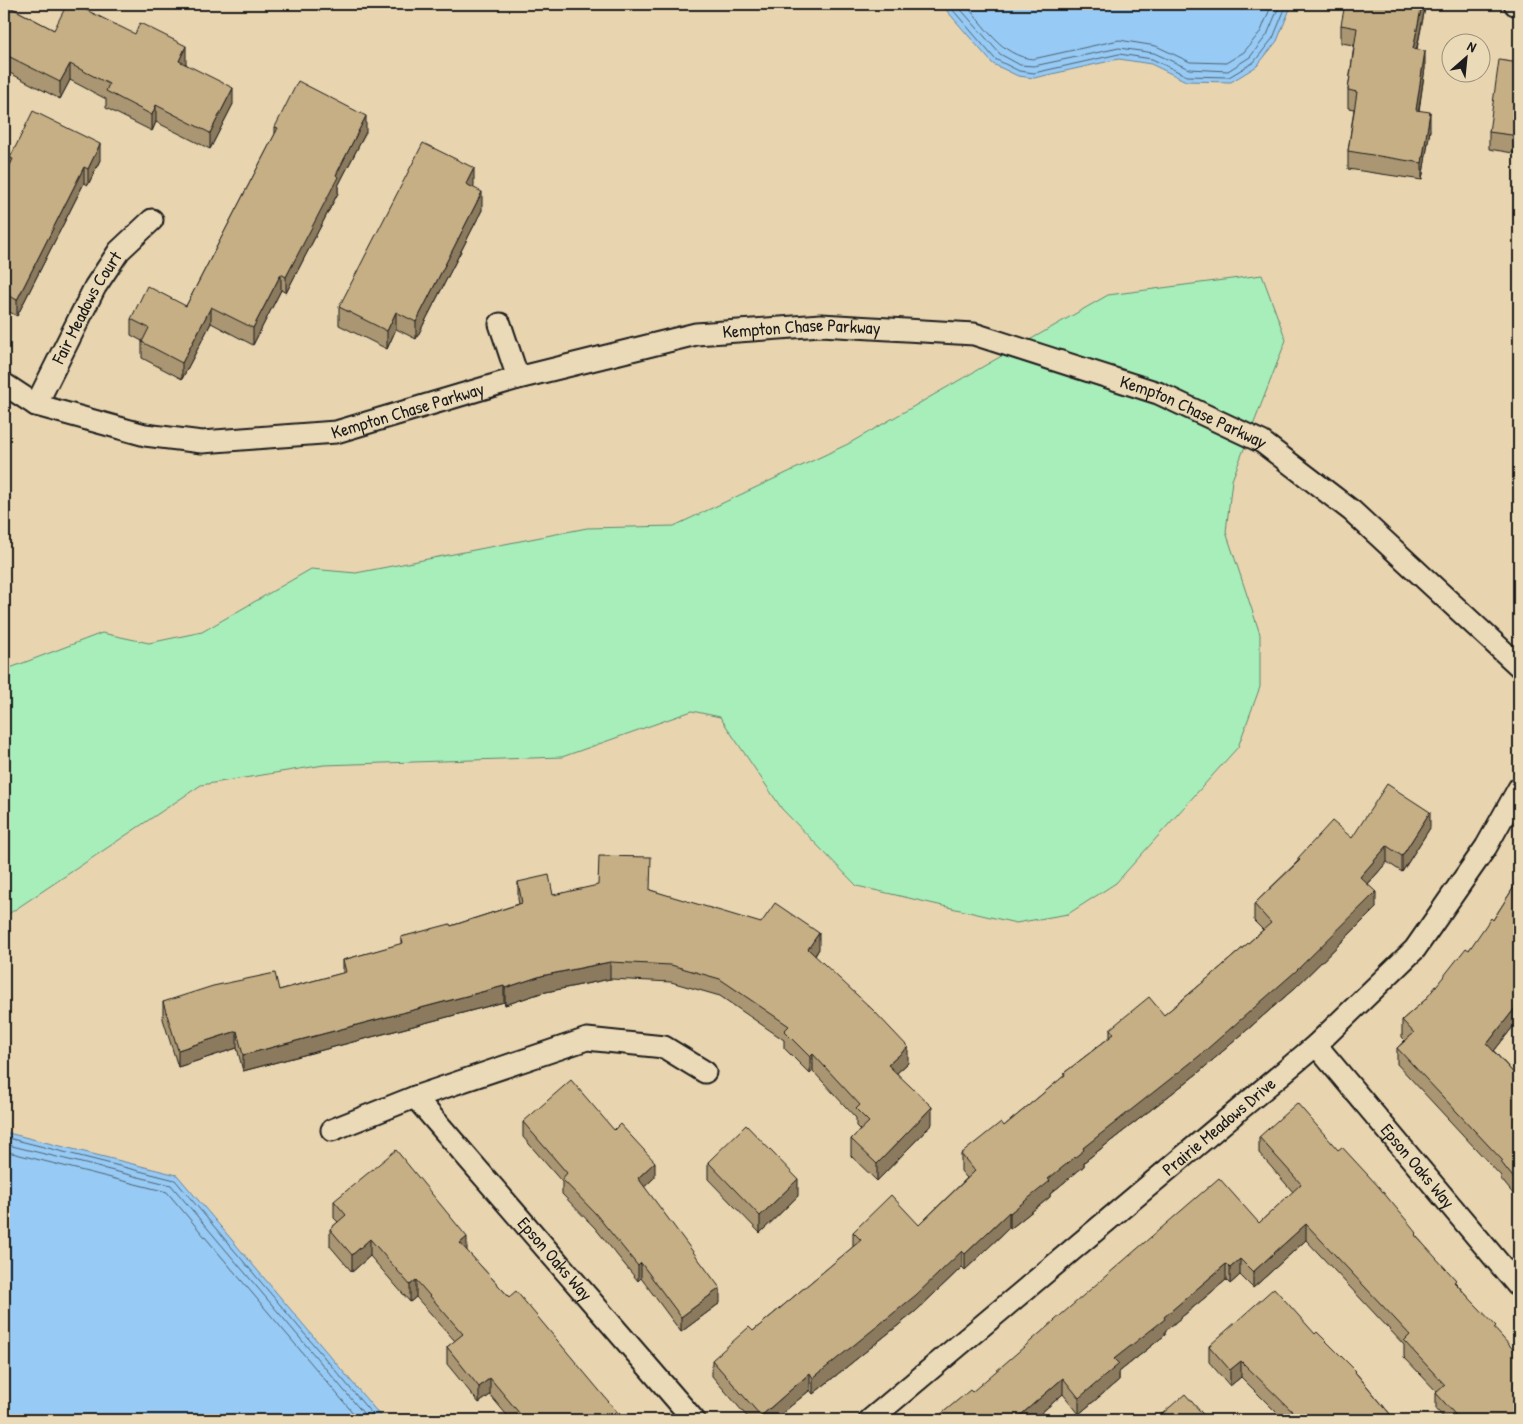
<svg xmlns="http://www.w3.org/2000/svg" width="1523" height="1424" font-family="'Patrick Hand',sans-serif">
  <style>
    .green { fill: #a7eeba; stroke: #62856b }
    .water { fill: #97caf4; stroke: #66849e }
    .lines { fill: none; stroke-linecap: round; stroke-linejoin: round }
    .shore { stroke: #4d6272; stroke-width: 1 }
    .minor-casing { stroke: #1c1c1c; stroke-width: 25 }
    .minor { stroke: #ebdab7; stroke-width: 21 }
    .wall { fill: #aa9672; stroke: #1c1c1c }
    .shaded-wall { fill: #8b7a5d; stroke: #1c1c1c }
    .building { fill: #c6af85; stroke: #1c1c1c }
    .labels { text-anchor: middle; stroke-width: 5; stroke-linejoin: round; paint-order: stroke }
    .street-label { font-size: 18px; fill: #1c1c1c; stroke: #ebdab7 }
  </style>
  <rect width="100%" height="100%" fill="#e8d5b0"/>
  <filter id="ink" filterUnits="userSpaceOnUse"><feTurbulence type="fractalNoise" baseFrequency=".02" numOctaves="2"/><feDisplacementMap in="SourceGraphic" scale="10" xChannelSelector="R" yChannelSelector="G"/><feConvolveMatrix kernelMatrix="1 2 1 2 8 2 1 2 1" color-interpolation-filters="sRGB"/></filter>
  <g filter="url(#ink)">
    <!-- green -->
    <polygon class="green" points="1262,275 1286,340 1232,480 1226,532 1260,634 1260,687 1238,747 1116,883 1068,914 1016,923 857,886 782,809 720,717 692,711 562,757 324,765 201,785 4,917 4,667 10,668 102,633 149,643 202,632 311,569 356,573 587,528 674,526 848,444 1108,295"/>
    <!-- water -->
    <g class="water">
      <polygon points="945,4 1292,4 1277,41 1257,66 1231,82 1186,81 1151,64 1119,59 1034,78 1018,76 993,64 947,11"/>
      <polygon points="4,1132 177,1175 384,1420 4,1420"/>
    </g>
    <g class="lines">
      <!-- shore -->
      <g class="shore">
        <polyline points="950,4 952,9 995,59 1019,71 1034,73 1119,54 1152,59 1187,76 1229,77 1254,62 1273,38 1287,4"/>
        <polyline points="956,4 1000,54 1020,65 1034,66 1119,48 1154,53 1189,69 1228,71 1250,57 1267,35 1280,4"/>
        <path d="M 965,4 C 984,25 1001,56 1033,59 L 1119,40 L 1156,46 L 1190,62 L 1226,63 L 1244,52 L 1261,31 L 1272,4"/>
        <polyline points="4,1137 175,1180 377,1420"/>
        <polyline points="4,1144 171,1185 369,1420"/>
        <polyline points="4,1151 167,1192 359,1420"/>
      </g>
      <defs>
        <g id="minor">
          <polyline points="1515,4 1519,5"/>
          <polyline points="500,324 518,378"/>
          <path id="s1" d="M 4,384 L 36,405 L 145,435 L 202,442 L 336,432 L 518,378 L 696,334 L 821,325 L 974,334 L 1158,393 L 1262,442 L 1352,511 L 1519,666"/>
          <path id="s2" d="M 36,405 L 95,287 L 119,251 L 152,220"/>
          <path id="s3" d="M 1316,1045 L 1519,1287"/>
          <path id="s4" d="M 415,1097 L 694,1420"/>
          <polyline points="332,1130 415,1097 587,1039 664,1047 705,1072"/>
          <path id="s5" d="M 870,1420 L 1316,1045 L 1415,949 L 1486,847 L 1519,788"/>
        </g>
      </defs>
      <!-- minor casing -->
      <use href="#minor" class="minor-casing"/>
      <!-- minor -->
      <use href="#minor" class="minor"/>
    </g>
    <!-- wall -->
    <g class="wall">
      <polygon points="4,4 54,30 186,63 186,64 233,104 210,149 156,122 152,131 106,108 106,99 70,80 60,99 4,70"/>
      <polygon points="1425,4 1425,8 1417,49 1425,68 1419,111 1430,130 1422,180 1348,169 1348,151 1354,109 1348,108 1348,90 1354,45 1341,43 1341,25"/>
      <polygon points="1519,63 1519,154 1489,149 1489,132"/>
      <polygon points="275,127 366,132 338,186 338,193 286,293 281,290 253,345 211,323 182,379 142,358 142,341 131,335 131,319 186,306 275,134"/>
      <polygon points="10,158 100,160 88,185 84,183 17,316 4,309 4,178 10,166"/>
      <polygon points="474,186 473,188 482,210 416,339 396,329 387,349 339,325 339,307"/>
      <polygon points="1430,828 1402,872 1387,862 1368,884 1376,908 1296,987 1198,1073 1084,1162 1084,1166 1050,1194 1050,1197 1010,1229 1009,1228 965,1270 962,1267 916,1311 813,1394 810,1390 774,1420 750,1420 712,1376 712,1360 753,1331 853,1247 853,1232 919,1225 967,1178 961,1171 961,1154 1004,1126 1064,1076 1064,1073 1110,1037 1110,1029 1164,1015 1213,974 1263,930 1254,921 1254,904 1298,861 1298,858 1352,838"/>
      <polygon points="1519,879 1519,1019 1494,1051 1519,1079 1519,1201 1501,1179 1501,1176 1397,1064 1397,1048 1405,1040 1402,1037 1402,1020 1425,1000 1469,950 1493,920"/>
      <polygon points="518,882 553,895 650,890 819,949 815,956 908,1063 897,1073 932,1124 877,1181 851,1156 851,1139 860,1130 856,1126 856,1118 813,1071 810,1074 784,1048 784,1040 720,996 671,982 610,979 541,993 505,1005 504,1002 243,1071 237,1048 178,1067 163,1019 163,1002 279,990 343,973 343,960 401,944 401,937 451,926 519,904 518,899"/>
      <polygon points="523,1122 614,1130 655,1177 644,1187 720,1303 681,1332 641,1278 638,1281 595,1228 562,1194 562,1182 523,1137"/>
      <polygon points="1259,1137 1338,1150 1417,1237 1456,1283 1496,1329 1519,1420 1446,1420 1436,1409 1436,1393 1437,1392 1404,1357 1404,1345 1306,1240 1253,1288 1240,1275 1230,1284 1226,1280 1165,1331 1165,1335 1119,1372 1119,1380 1079,1414 1063,1394 1033,1420 934,1420 972,1392 1259,1223 1293,1192 1259,1153"/>
      <polygon points="708,1162 798,1196 760,1233 708,1179"/>
      <polygon points="334,1201 467,1251 509,1297 624,1420 511,1420 490,1395 479,1403 447,1364 447,1347 455,1341 416,1297 410,1302 370,1256 352,1272 330,1246 330,1229 338,1222 334,1218"/>
      <polygon points="1315,1334 1356,1373 1395,1420 1284,1420 1241,1377 1230,1386 1209,1362 1209,1346"/>
    </g>
    <!-- shaded-wall -->
    <g class="shaded-wall">
      <polygon points="1422,4 1425,4 1425,8 1413,66 1413,49"/>
      <polygon points="186,46 186,63 179,77 179,61"/>
      <polygon points="1425,51 1425,68 1416,128 1416,110"/>
      <polygon points="70,64 70,80 60,99 60,82"/>
      <polygon points="233,88 233,104 210,149 210,133"/>
      <polygon points="156,105 156,122 152,131 152,115"/>
      <polygon points="1430,112 1430,130 1422,180 1422,163"/>
      <polygon points="366,116 366,132 338,186 338,193 286,293 286,277 336,175"/>
      <polygon points="100,144 100,160 88,185 88,169"/>
      <polygon points="84,167 84,183 17,316 17,300"/>
      <polygon points="474,168 474,186 466,202 466,184"/>
      <polygon points="482,192 482,210 416,339 416,322"/>
      <polygon points="281,274 281,290 253,345 253,328"/>
      <polygon points="211,307 211,323 182,379 182,363"/>
      <polygon points="396,312 396,329 387,349 387,331"/>
      <polygon points="1430,812 1430,828 1402,872 1402,856"/>
      <polygon points="1387,846 1387,862 1360,893 1360,877"/>
      <polygon points="1376,892 1376,908 1296,987 1198,1073 1084,1162 1084,1166 1050,1194 1050,1197 1010,1229 1010,1213 1083,1148"/>
      <polygon points="819,933 819,949 808,966 808,949"/>
      <polygon points="610,962 610,979 541,993 505,1005 505,988 541,976"/>
      <polygon points="504,986 504,1002 243,1071 243,1055"/>
      <polygon points="1519,1003 1519,1019 1487,1060 1487,1044"/>
      <polygon points="237,1031 237,1048 178,1067 178,1050"/>
      <polygon points="908,1047 908,1063 888,1081 888,1065"/>
      <polygon points="813,1054 813,1071 810,1074 810,1057"/>
      <polygon points="932,1107 932,1124 877,1181 877,1164"/>
      <polygon points="655,1162 655,1177 638,1193 638,1178"/>
      <polygon points="798,1179 798,1196 760,1233 760,1216"/>
      <polygon points="1009,1212 1009,1228 965,1270 965,1254"/>
      <polygon points="1306,1224 1306,1240 1253,1288 1253,1272"/>
      <polygon points="467,1237 467,1254 460,1243"/>
      <polygon points="370,1239 370,1256 352,1272 352,1255"/>
      <polygon points="962,1251 962,1267 916,1311 813,1394 813,1378"/>
      <polygon points="1240,1259 1240,1275 1230,1284 1230,1268"/>
      <polygon points="641,1263 641,1278 638,1281 638,1266"/>
      <polygon points="1226,1264 1226,1280 1165,1331 1165,1335 1119,1372 1119,1380 1079,1414 1079,1398 1114,1359"/>
      <polygon points="416,1280 416,1297 410,1302 410,1285"/>
      <polygon points="720,1288 720,1303 681,1332 681,1317"/>
      <polygon points="1241,1361 1241,1377 1230,1386 1230,1370"/>
      <polygon points="810,1373 810,1390 774,1420 761,1420 761,1416"/>
      <polygon points="490,1378 490,1395 479,1403 479,1387"/>
      <polygon points="1063,1378 1063,1394 1033,1420 1015,1420"/>
    </g>
    <!-- building -->
    <g class="building">
      <polygon points="4,4 54,30 67,4 74,4 135,34 140,23 186,46 179,61 233,88 210,133 156,105 152,115 106,91 109,84 70,64 60,82 4,54"/>
      <polygon points="1345,4 1422,4 1413,49 1425,51 1416,110 1430,112 1422,163 1348,151 1357,92 1348,90 1357,28 1341,25"/>
      <polygon points="1499,60 1519,63 1519,136 1489,132"/>
      <polygon points="298,81 366,116 336,175 338,177 286,277 281,274 253,328 211,307 182,363 142,342 149,328 131,319 147,286 186,306 278,128 275,127"/>
      <polygon points="33,111 100,144 88,169 84,167 17,300 4,293 4,178 13,159 10,158"/>
      <polygon points="423,143 474,168 466,184 482,192 416,322 396,312 387,331 339,307"/>
      <polygon points="1387,784 1430,812 1402,856 1387,846 1360,877 1376,892 1296,971 1198,1057 1083,1148 1084,1150 1048,1179 1050,1181 1010,1213 1009,1212 965,1254 962,1251 916,1295 813,1378 810,1373 761,1416 712,1360 749,1327 753,1331 861,1240 853,1232 891,1195 919,1225 975,1171 961,1154 1001,1122 1004,1126 1065,1075 1064,1073 1114,1034 1110,1029 1149,997 1164,1015 1213,974 1271,923 1254,904 1300,860 1298,858 1332,821 1352,838"/>
      <polygon points="599,856 651,857 650,890 761,923 775,903 819,933 808,949 873,1010 908,1047 888,1065 932,1107 877,1164 851,1139 869,1122 856,1109 860,1105 813,1054 810,1057 784,1031 789,1026 720,979 671,965 610,962 541,976 505,988 504,986 243,1055 237,1031 178,1050 163,1002 213,986 275,973 279,990 346,972 343,960 403,943 401,937 450,924 451,926 522,903 518,882 549,875 553,895 598,885"/>
      <polygon points="1519,879 1519,1003 1487,1044 1519,1079 1519,1185 1501,1162 1503,1161 1397,1048 1414,1033 1402,1020 1425,1000 1466,948 1469,950 1491,918 1493,920"/>
      <polygon points="571,1080 614,1130 620,1124 655,1162 638,1178 720,1288 681,1317 641,1263 638,1266 595,1213 562,1179 567,1173 523,1122"/>
      <polygon points="1297,1103 1338,1150 1342,1147 1378,1186 1417,1233 1415,1235 1456,1280 1454,1282 1496,1326 1494,1328 1519,1356 1519,1420 1460,1420 1436,1393 1445,1385 1404,1341 1410,1335 1306,1224 1253,1272 1240,1259 1230,1268 1226,1264 1164,1317 1165,1319 1114,1359 1119,1364 1079,1398 1063,1378 1015,1420 934,1420 970,1390 972,1392 1219,1178 1259,1223 1301,1184 1259,1137"/>
      <polygon points="746,1125 798,1179 760,1216 708,1162"/>
      <polygon points="396,1150 467,1237 460,1243 509,1297 516,1291 624,1420 525,1420 490,1378 479,1387 447,1347 463,1334 416,1280 410,1285 370,1239 352,1255 330,1229 346,1215 334,1201"/>
      <polygon points="1274,1288 1315,1334 1317,1332 1356,1371 1355,1372 1395,1420 1301,1420 1241,1361 1230,1370 1209,1346"/>
      <polygon points="1185,1394 1208,1420 1155,1420"/>
    </g>
  </g>
  <g class="labels">
    <!-- street labels -->
    <g class="street-label">
      <text dy="6" stroke="none"><textPath href="#s2" startOffset="110">Fair Meadows Court</textPath></text>
      <text dy="6" stroke="none"><textPath href="#s1" startOffset="822">Kempton Chase Parkway</textPath></text>
      <text dy="6" stroke="none"><textPath href="#s1" startOffset="418">Kempton Chase Parkway</textPath></text>
      <text dy="6" stroke="none"><textPath href="#s1" startOffset="1228">Kempton Chase Parkway</textPath></text>
      <text dy="6" stroke="none"><textPath href="#s5" startOffset="456">Prairie Meadows Drive</textPath></text>
      <text dy="6" stroke="none"><textPath href="#s3" startOffset="158">Epson Oaks Way</textPath></text>
      <text dy="6" stroke="none"><textPath href="#s4" startOffset="214">Epson Oaks Way</textPath></text>
    </g>
  </g>
  <!-- margin -->
  <rect width="1523" height="1424" fill="none" stroke="#ebdab7" stroke-width="20"/>
  <rect x="10" y="10" width="1503" height="1404" fill="none" stroke="#1c1c1c" stroke-width="2" filter="url(#ink)"/>
  <!-- north arrow -->
  <g transform="translate(1466 58) rotate(27)"><circle r="24" fill="#ebdab7" stroke="#988e79"/>
  <path d="M0-4L9 19L0 12L-9 19Z" fill="#1c1c1c"/>
  <text y="-8" font-size="14" font-weight="bold" text-anchor="middle" fill="#1c1c1c">N</text>
  </g>
</svg>
